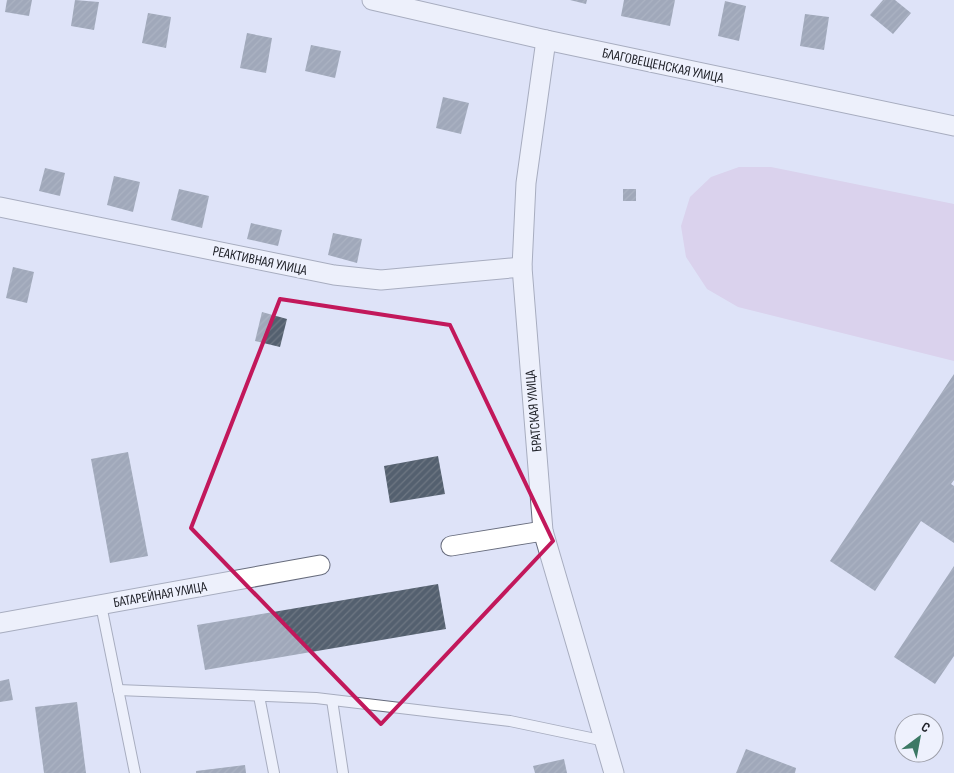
<svg xmlns="http://www.w3.org/2000/svg" width="954" height="773" font-family="'Sofia Sans Condensed',sans-serif">
  <style>
    .garden { fill: #d4bcdf }
    .building { fill: url(#building-hatch) }
    .lines { fill: none; stroke-linecap: round; stroke-linejoin: round }
    .lane-casing { stroke: #666b7c; stroke-width: 12 }
    .street-casing { stroke: #666b7c; stroke-width: 21 }
    .lane { stroke: #fff; stroke-width: 10 }
    .street { stroke: #fff; stroke-width: 19 }
    .marked { fill: none; stroke: #c2185b; stroke-width: 4; stroke-linejoin: round }
    .labels { text-anchor: middle; stroke-width: 5; stroke-linejoin: round; paint-order: stroke }
    .street-label { font-size: 14px; fill: #202229; stroke: #eef1fd }
  </style>
  <defs>
    <pattern id="building-hatch" width="6" height="6" patternUnits="userSpaceOnUse" patternTransform="scale(1.25)"><rect width="6" height="6" fill="#54606f"/><path d="M-1 1l2-2M0 6l6-6M5 7l2-2" fill="none" stroke="#6e7783"/></pattern>
  </defs>
  <rect width="100%" height="100%" fill="#dee3f8"/>
  <!-- garden -->
  <polygon class="garden" points="739,167 771,167 954,204 954,361 738,307 707,289 686,257 681,226 690,197 711,177"/>
  <!-- building -->
  <g class="building">
    <polygon points="7,0 32,0 29,16 5,12"/>
    <polygon points="75,0 99,2 94,30 71,26"/>
    <polygon points="570,0 587,0 586,4"/>
    <polygon points="624,0 675,0 670,26 621,16"/>
    <polygon points="883,0 895,0 911,13 893,34 870,15"/>
    <polygon points="725,1 746,6 739,41 718,36"/>
    <polygon points="148,13 171,17 166,48 142,43"/>
    <polygon points="805,14 829,17 824,50 800,46"/>
    <polygon points="247,33 272,38 266,73 240,68"/>
    <polygon points="311,45 341,51 335,78 305,71"/>
    <polygon points="443,97 469,103 461,134 436,128"/>
    <polygon points="45,168 65,173 60,196 39,191"/>
    <polygon points="114,176 140,182 133,212 107,205"/>
    <polygon points="179,189 209,196 202,228 171,220"/>
    <rect x="623" y="189" width="13" height="12"/>
    <polygon points="251,223 282,230 278,246 247,239"/>
    <polygon points="333,233 362,239 357,263 328,255"/>
    <polygon points="13,267 34,272 27,303 6,298"/>
    <polygon points="262,312 287,319 280,347 255,341"/>
    <polygon points="954,374 954,480 951,484 954,486 954,543 921,521 875,591 830,561"/>
    <polygon points="128,452 148,556 110,563 91,459"/>
    <polygon points="438,456 445,494 390,503 384,466"/>
    <polygon points="954,566 954,656 935,684 894,657"/>
    <polygon points="438,584 446,629 205,670 197,625"/>
    <polygon points="9,679 13,700 0,702 0,681"/>
    <polygon points="77,702 86,773 44,773 35,707"/>
    <polygon points="746,749 796,768 795,773 736,773"/>
    <polygon points="564,759 567,773 535,773 533,766"/>
    <polygon points="245,765 246,773 196,773 196,771"/>
  </g>
  <g class="lines">
    <defs>
      <g id="lane">
        <polyline points="101,605 135,773"/>
        <polyline points="118,690 316,698 510,721 605,741"/>
        <polyline points="259,696 274,773"/>
        <polyline points="332,700 343,773"/>
      </g>
      <g id="street">
        <polyline points="372,0 546,40 954,126"/>
        <polyline points="546,40 526,183 522,267 543,531 614,773"/>
        <polyline points="0,207 334,275 381,280 522,267"/>
        <polyline points="451,546 543,531"/>
        <polyline points="0,623 320,565"/>
      </g>
    </defs>
    <!-- lane casing -->
    <use href="#lane" class="lane-casing"/>
    <!-- street casing -->
    <use href="#street" class="street-casing"/>
    <!-- lane -->
    <use href="#lane" class="lane"/>
    <!-- street -->
    <use href="#street" class="street"/>
  </g>
  <!-- marked area -->
  <path d="M0 0H954V773H0ZM 280,299 L 450,325 L 553,541 L 381,724 L 191,528 Z" fill="#dee3f8" fill-opacity=".55" fill-rule="evenodd"/>
  <path class="marked" d="M 280,299 L 450,325 L 553,541 L 381,724 L 191,528 Z"/>
  <g class="labels">
    <!-- street labels -->
    <g class="street-label">
      <text transform="translate(663 65) rotate(12)" y="5">БЛАГОВЕЩЕНСКАЯ УЛИЦА</text>
      <text transform="translate(260 260) rotate(12)" y="5">РЕАКТИВНАЯ УЛИЦА</text>
      <text transform="translate(533 411) rotate(-95)" y="5">БРАТСКАЯ УЛИЦА</text>
      <text transform="translate(160 594) rotate(-10)" y="5">БАТАРЕЙНАЯ УЛИЦА</text>
    </g>
  </g>
  <!-- north arrow -->
  <g transform="translate(919 738) rotate(32)"><circle r="24" fill="#eef1fd" stroke="#9c9ea8"/>
  <path d="M0-4L9 19L0 12L-9 19Z" fill="#3c7965"/>
  <text y="-8" font-size="14" font-weight="bold" text-anchor="middle" fill="#202229">С</text>
  </g>
</svg>
